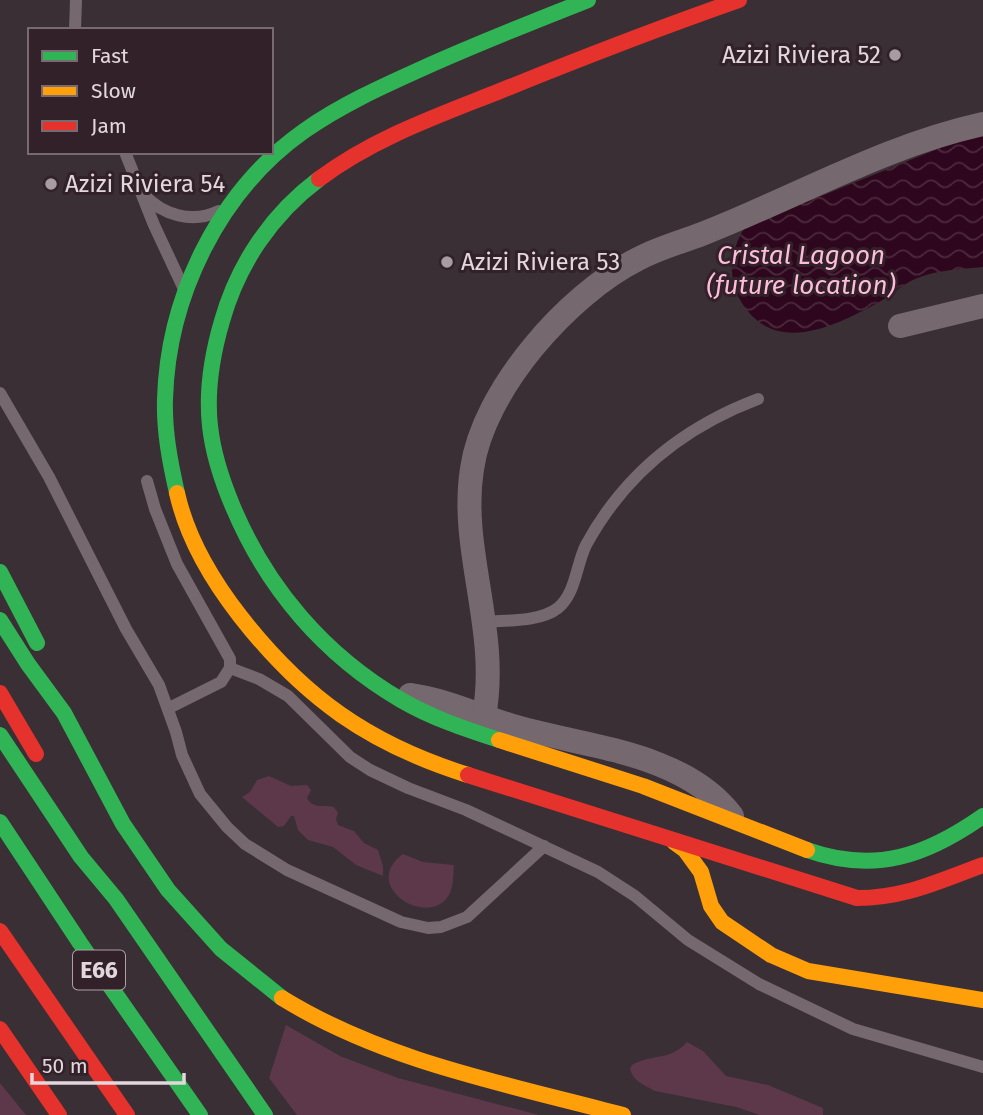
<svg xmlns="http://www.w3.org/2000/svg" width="983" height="1115" font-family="'Fira Sans',sans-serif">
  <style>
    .garden { fill: #5c384a }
    .water { fill: url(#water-waves) }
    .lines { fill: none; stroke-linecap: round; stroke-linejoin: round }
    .lane { stroke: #75686e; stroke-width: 12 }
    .street { stroke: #75686e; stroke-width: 24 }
    .fast { stroke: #30b455; stroke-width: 16 }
    .slow { stroke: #ff9f0a; stroke-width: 16 }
    .jam { stroke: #e5322d; stroke-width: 16 }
    .poi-dot { fill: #a79ca1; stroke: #322129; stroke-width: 2.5 }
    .labels { text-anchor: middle; stroke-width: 6; stroke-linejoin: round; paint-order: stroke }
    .shield { fill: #322129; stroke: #ada0a6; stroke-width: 2 }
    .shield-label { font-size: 23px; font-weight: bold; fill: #e2d7dc }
    .poi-label { font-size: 24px; fill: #e2d7dc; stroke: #322129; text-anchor: start }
    .water-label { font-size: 26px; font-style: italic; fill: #febcda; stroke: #322129 }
  </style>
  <defs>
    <pattern id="water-waves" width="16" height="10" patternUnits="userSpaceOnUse" patternTransform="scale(1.75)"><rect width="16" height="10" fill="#2e061d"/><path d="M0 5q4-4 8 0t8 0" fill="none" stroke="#4c2a3d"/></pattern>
  </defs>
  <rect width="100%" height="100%" fill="#392f34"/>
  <!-- garden -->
  <g class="garden">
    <path d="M 269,776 L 291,786 L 307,785 L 311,790 L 307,798 C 314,810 323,804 334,807 L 338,813 L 336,819 L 338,825 L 354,831 L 364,843 L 378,850 L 383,866 L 383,876 L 356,865 L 333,847 L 308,840 L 298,830 L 294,816 L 291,816 L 284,826 L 278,827 L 242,797 L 250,792 L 257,780 Z"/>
    <path d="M 403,854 L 423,862 L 454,865 C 453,874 454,884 450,893 C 432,931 358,887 403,854 Z"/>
    <polygon points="286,1025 340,1056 398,1078 539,1115 297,1115 269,1078"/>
    <path d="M 687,1042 L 703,1051 L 726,1076 L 768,1085 L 823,1108 L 823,1115 L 760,1115 L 736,1107 L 655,1091 C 644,1085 633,1081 630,1069 L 632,1065 C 652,1053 669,1062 687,1042 Z"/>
    <polygon points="0,1083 26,1115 0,1115"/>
  </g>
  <!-- water -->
  <path class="water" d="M 983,134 L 983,267 C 960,269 936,270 915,279 C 901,285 892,295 879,302 C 834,327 772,358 739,298 C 727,274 731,249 745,227 L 945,146 Z"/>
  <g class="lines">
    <!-- lane -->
    <g class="lane">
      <polyline points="75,30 76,0"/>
      <polyline points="125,152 154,225 183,287"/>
      <path d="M 144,195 C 163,215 192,224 219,211"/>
      <polyline points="0,393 49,477 126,629 159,685 176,732 182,755 200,794 227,827 245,844 287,870 401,922 428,928 441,927 467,917 544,846"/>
      <polyline points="147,481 155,509 177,564 230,659 230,668 221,682 169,708"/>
      <path d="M 485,622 C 507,620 540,622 558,608 C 576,593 576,565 586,545 C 624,475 684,427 758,399"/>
      <polyline points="230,668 259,679 288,696 350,757 370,770 408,788 466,810 598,872 635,896 688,940 759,984 853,1029 983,1067"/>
    </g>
    <!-- street -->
    <g class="street">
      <polyline points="900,326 983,306"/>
      <path d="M 410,695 C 446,700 479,716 513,726 C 584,747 684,752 732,816"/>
      <path d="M 484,716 C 500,631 459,550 472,469 C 483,390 568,294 638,259 C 658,248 681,242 702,234 C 725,225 748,215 770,205 C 842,173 907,141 983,124"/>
    </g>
    <!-- fast -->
    <g class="fast">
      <path d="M 319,179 C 272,214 238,264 222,321 C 212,355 206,390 210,426 C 213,454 222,481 233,507 C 267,588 324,655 401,700 C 432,718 465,729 499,740"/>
      <path d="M 177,493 C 170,462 164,431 165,399 C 168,296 219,191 304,131 C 341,105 381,87 421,69 C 476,44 532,22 588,0"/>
      <polyline points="0,572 37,643"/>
      <polyline points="0,620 28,664 64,713 123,824 168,890 221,949 282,998"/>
      <polyline points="0,735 81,857 116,899 265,1115"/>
      <polyline points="0,822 80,943 200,1115"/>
      <path d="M 807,850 C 875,874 926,856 983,816"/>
    </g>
    <!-- slow -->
    <g class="slow">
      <path d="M 177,493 C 187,538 212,580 240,616 C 304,698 369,744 468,775"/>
      <polyline points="499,740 643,786 807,850"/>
      <polyline points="674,842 685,850 701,872 711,906 722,922 771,955 808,971 983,1000"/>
      <path d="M 282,998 C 386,1062 507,1084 623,1115"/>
    </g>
    <!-- jam -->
    <g class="jam">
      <path d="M 319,179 C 374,138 437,116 500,91 C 579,59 659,28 739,0"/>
      <polyline points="0,693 36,754"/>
      <path d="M 468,775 L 857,898 C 905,898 939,881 983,865"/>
      <polyline points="0,931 127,1115"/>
      <polyline points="0,1029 59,1115"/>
    </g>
  </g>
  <!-- markers -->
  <g class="poi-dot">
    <circle cx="895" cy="55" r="7"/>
    <circle cx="51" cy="184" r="7"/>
    <circle cx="447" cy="262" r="7"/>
  </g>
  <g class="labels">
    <!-- shield labels -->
    <rect class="shield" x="73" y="950.5" width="52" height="39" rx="5"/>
    <g class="shield-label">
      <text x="99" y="978">E66</text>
    </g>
    <!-- poi labels -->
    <g class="poi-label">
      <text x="881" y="63" text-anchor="end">Azizi Riviera 52</text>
      <text x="65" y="192">Azizi Riviera 54</text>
      <text x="461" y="270">Azizi Riviera 53</text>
    </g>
    <!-- water labels -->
    <g class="water-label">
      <text x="801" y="264">Cristal Lagoon<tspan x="801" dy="30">(future location)</tspan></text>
    </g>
  </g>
  <!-- legend -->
  <rect x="28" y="28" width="245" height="126" fill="#322129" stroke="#786a71" stroke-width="2"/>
  <rect x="42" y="51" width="35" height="10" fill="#30b455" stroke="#786a71" stroke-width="2"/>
  <text x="91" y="63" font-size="21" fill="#e2d7dc">Fast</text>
  <rect x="42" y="86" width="35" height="10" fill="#ff9f0a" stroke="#786a71" stroke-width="2"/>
  <text x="91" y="98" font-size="21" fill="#e2d7dc">Slow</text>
  <rect x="42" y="121" width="35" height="10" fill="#e5322d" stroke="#786a71" stroke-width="2"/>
  <text x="91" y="133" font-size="21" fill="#e2d7dc">Jam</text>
  <!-- scale -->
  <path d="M32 1073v10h152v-10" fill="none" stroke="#e2d7dc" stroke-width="3.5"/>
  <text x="42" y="1073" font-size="21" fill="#e2d7dc" stroke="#322129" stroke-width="5" paint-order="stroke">50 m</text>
</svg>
